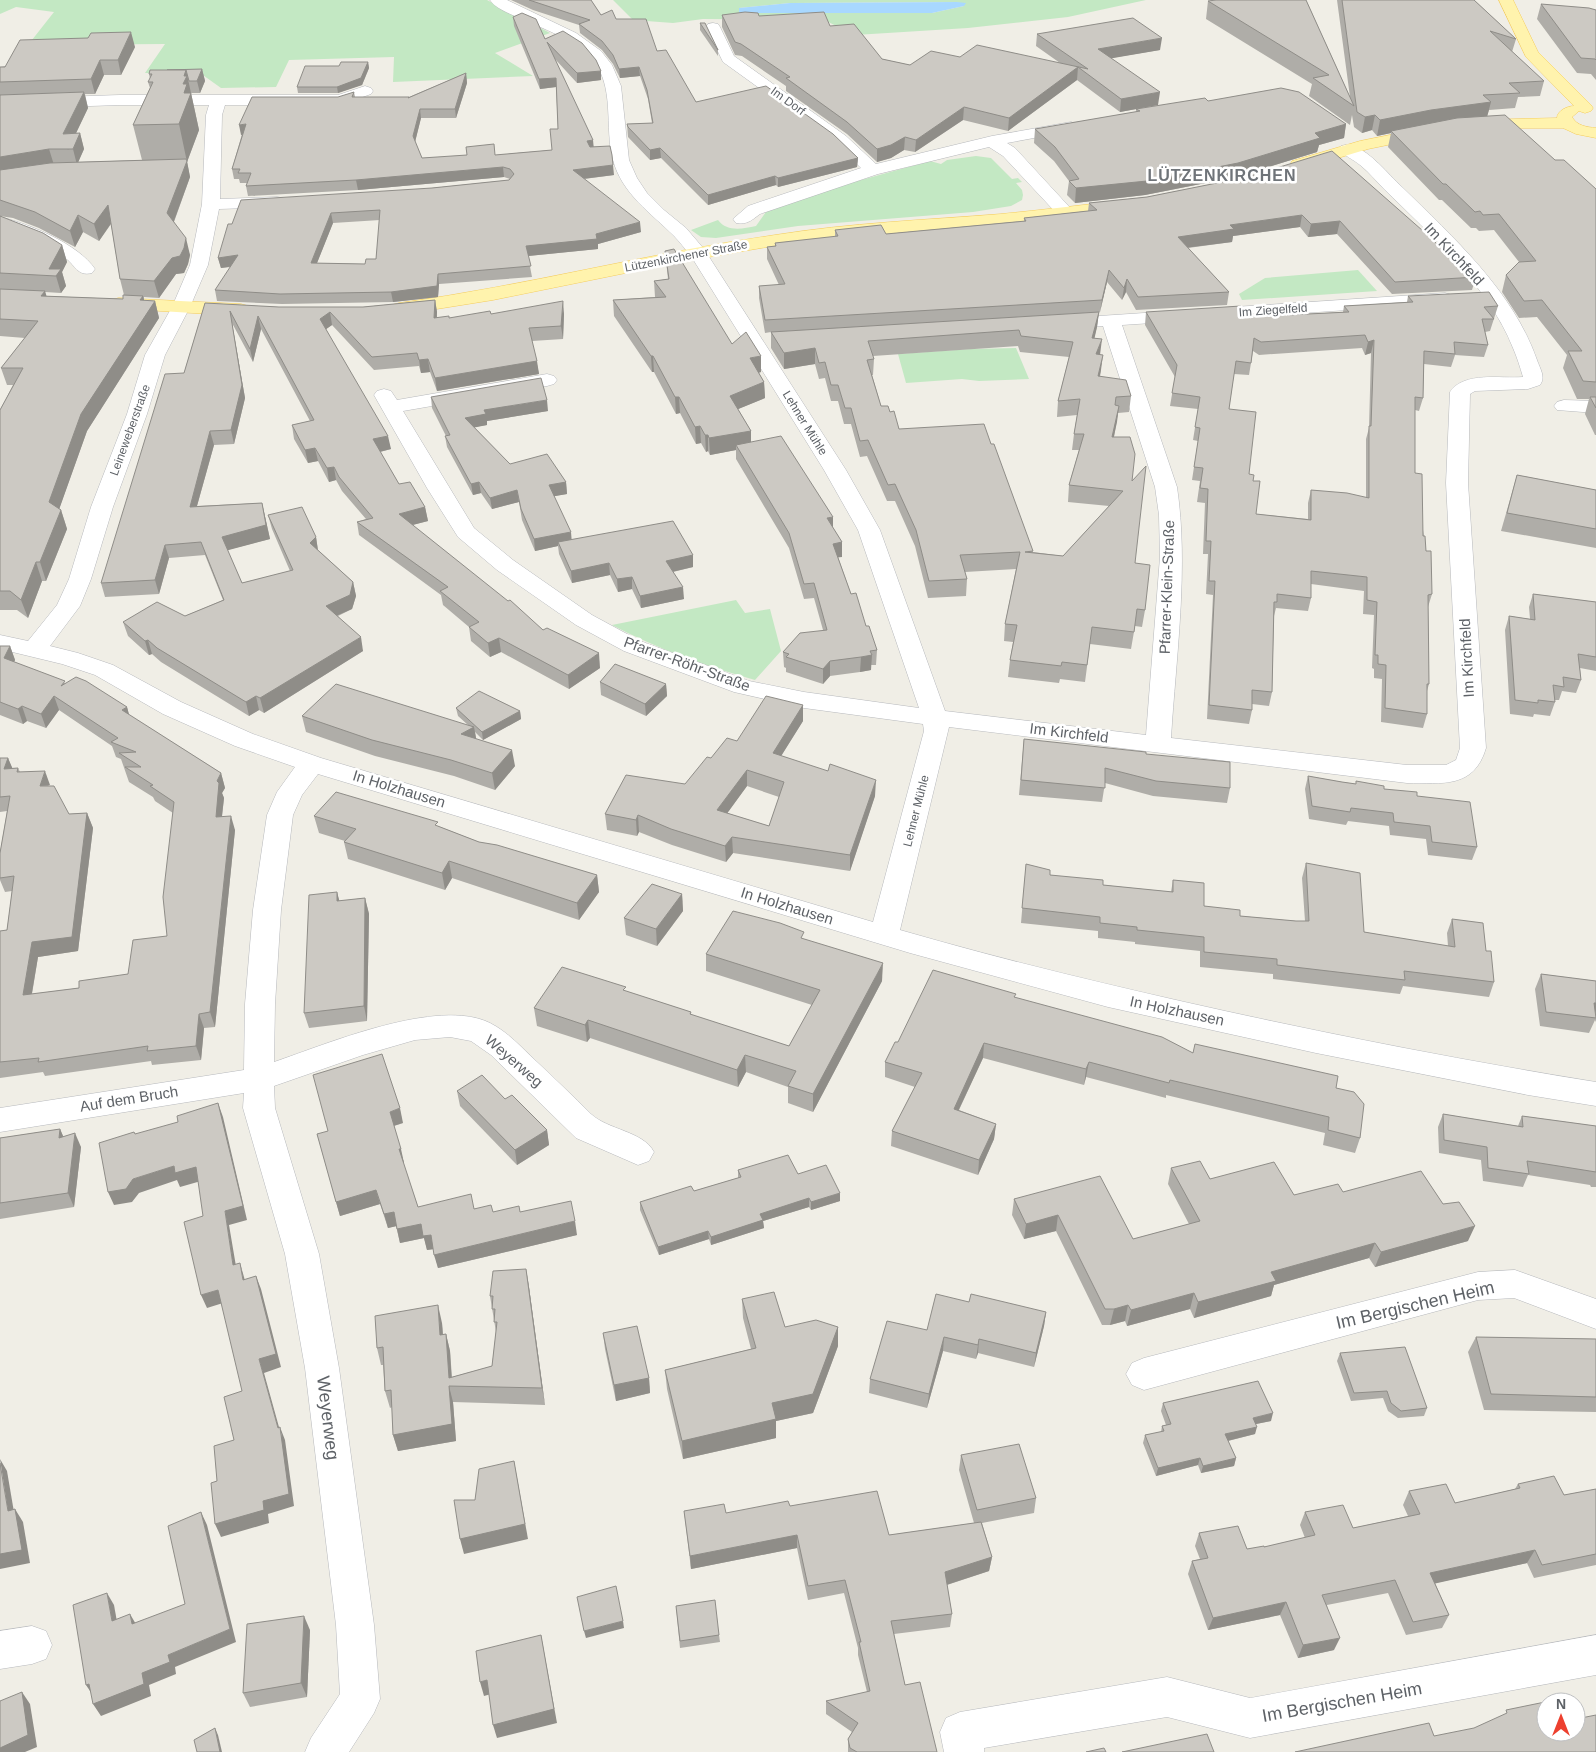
<svg xmlns="http://www.w3.org/2000/svg" width="1596" height="1752" font-family="Helvetica,sans-serif">
  <style>
    .green { fill: #c3e8c3; fill-rule: evenodd }
    .water { fill: #a8d8ff }
    .lines { fill: none; stroke-linecap: round; stroke-linejoin: round }
    .minor-casing { stroke: #b7b9bd; stroke-width: 1 }
    .major-casing { stroke: #f5cc5b; stroke-width: 1 }
    .minor { fill: #fff; fill-rule: evenodd }
    .major { fill: #fff3ad; fill-rule: evenodd }
    .wall { fill: #afada8; fill-rule: evenodd }
    .shaded-wall { fill: #8f8d88 }
    .building { fill: #ccc9c3; stroke: #8f8d88; fill-rule: evenodd }
    .labels { text-anchor: middle; stroke-width: 5; stroke-linejoin: round; paint-order: stroke }
    .far-street-label { font-size: 12px; fill: #5e6267; stroke: #fff }
    .street-label { font-size: 15px; fill: #5e6267; stroke: #fff }
    .far-district-label { font-size: 16px; font-weight: bold; letter-spacing: 1px; fill: #6f7479; stroke: #fff }
    .near-street-label { font-size: 18px; fill: #5e6267; stroke: #fff }
  </style>
  <rect width="100%" height="100%" fill="#f0eee6"/>
  <!-- green -->
  <g class="green">
    <polygon points="0,0 487,0 550,33 495,53 533,76 393,82 394,57 289,60 276,87 221,88 200,73 145,73 165,44 28,45 54,12 16,7 0,14"/>
    <path d="M 613,0 L 1146,0 L 1068,17 L 968,28 L 855,35 L 824,20 L 703,19 L 673,23 L 633,20 ZM 957,2 L 964,6 L 932,13 L 739,13 L 739,8 L 790,3 Z"/>
    <path d="M 976,156 L 991,158 L 1012,179 L 1018,178 L 1022,182 L 1016,183 L 1022,190 L 1023,195 L 1022,200 L 1011,206 L 973,212 L 798,226 L 716,238 L 701,237 L 691,230 L 718,220 C 727,232 742,229 756,226 L 766,212 L 843,185 L 930,161 L 941,164 L 947,160 Z"/>
    <polygon points="1358,270 1377,291 1242,300 1239,294 1265,278"/>
    <polygon points="1016,348 1029,379 979,381 962,379 906,383 898,354 971,349"/>
    <path d="M 736,600 L 745,613 L 770,609 L 781,651 L 755,680 C 705,666 658,649 612,625 Z"/>
  </g>
  <!-- water -->
  <polygon class="water" points="957,2 966,3 964,6 932,13 739,13 739,8 790,3"/>
  <g class="lines">
    <defs>
      <g id="minor">
        <path d="M 490,0 L 507,0 L 576,33 L 601,51 L 612,65 L 621,86 L 629,160 L 637,178 L 647,193 L 664,210 L 686,228 L 704,249 L 846,470 L 880,530 L 945,711 L 1146,735 L 1160,557 L 1159,515 L 1155,487 L 1103,326 L 1061,329 L 1054,327 L 1051,323 L 1054,319 L 1445,293 L 1452,295 L 1454,299 L 1452,303 L 1122,325 L 1177,487 C 1189,567 1176,657 1171,738 L 1407,765 L 1446,765 L 1456,760 L 1460,748 L 1446,483 L 1450,392 C 1464,371 1501,379 1523,377 C 1520,367 1517,357 1513,348 C 1489,287 1430,234 1384,189 C 1376,181 1369,172 1360,165 C 1353,159 1344,156 1339,149 L 1341,146 C 1345,145 1348,144 1352,145 C 1372,153 1387,173 1402,187 C 1453,237 1513,291 1537,360 C 1540,369 1546,377 1540,385 L 1528,389 L 1475,391 L 1470,394 L 1468,483 L 1486,748 C 1474,789 1442,783 1407,783 L 949,727 L 900,930 C 1007,961 1116,987 1225,1011 C 1348,1038 1472,1062 1596,1082 L 1596,1106 L 1528,1095 L 1316,1053 L 1108,1007 L 910,953 L 318,774 L 302,795 L 293,815 L 281,910 L 275,1004 L 274,1062 C 327,1044 438,997 490,1023 C 508,1032 522,1048 536,1061 C 555,1079 573,1096 591,1114 C 608,1130 643,1131 654,1152 L 649,1161 L 638,1165 L 576,1138 L 491,1055 L 471,1041 L 450,1037 L 415,1040 L 363,1055 L 274,1086 L 275,1108 L 319,1254 L 339,1368 L 374,1625 L 380,1699 L 374,1713 L 349,1752 L 305,1752 L 311,1738 L 340,1694 L 336,1625 L 305,1368 L 285,1254 L 243,1108 L 244,1093 L 0,1132 L 0,1108 L 244,1070 L 245,1004 L 253,910 L 267,815 L 277,792 L 295,767 L 235,746 L 163,714 L 95,675 L 62,664 L 0,649 L 0,635 L 28,641 L 57,605 L 69,579 L 91,507 L 127,414 L 145,355 L 172,307 L 190,265 L 202,204 L 206,115 L 209,105 L 120,105 L 0,109 L 0,99 L 120,95 L 338,95 L 365,86 L 371,88 L 373,91 L 371,94 L 340,105 L 225,105 L 222,115 L 220,199 L 277,197 L 283,198 L 286,202 L 283,206 L 277,207 L 219,209 L 208,265 L 190,307 L 165,355 L 147,414 L 113,507 L 91,579 L 80,606 L 50,646 L 78,653 L 113,665 L 181,702 L 253,734 L 321,758 L 873,922 L 924,731 L 923,724 L 804,708 L 734,692 L 624,651 L 576,625 L 497,570 L 458,537 L 427,488 L 374,395 L 377,391 L 384,389 L 391,391 L 397,400 L 547,374 L 554,376 L 557,380 L 554,384 L 547,386 L 403,411 L 474,528 L 513,560 L 592,615 L 640,641 L 749,681 L 804,692 L 919,708 L 858,530 L 824,470 L 691,256 C 685,249 680,242 674,236 C 651,213 622,194 613,160 C 604,128 616,85 591,58 C 573,38 543,29 519,18 C 509,13 496,9 490,0 Z"/>
        <path d="M 713,23 L 718,24 L 720,27 L 734,56 L 846,136 L 876,164 L 992,136 L 1071,122 L 1077,124 L 1079,127 L 1077,130 L 1007,143 L 1015,148 L 1074,212 L 1071,216 L 1065,217 L 1059,216 L 1003,156 L 989,147 L 878,174 L 760,214 C 752,220 747,225 736,223 L 733,219 L 748,206 L 861,168 L 834,142 L 723,62 L 706,27 L 708,24 Z"/>
        <path d="M 0,217 C 30,224 78,244 95,269 L 92,273 C 77,277 75,264 64,257 C 45,244 21,237 0,228 Z"/>
        <polygon points="1564,400 1596,401 1596,413 1557,410 1554,406 1557,402"/>
        <polygon points="1515,1270 1596,1299 1596,1329 1514,1298 1478,1300 1144,1390 1132,1385 1126,1374 1132,1363 1144,1358 1478,1272"/>
        <polygon points="32,1626 46,1631 52,1645 46,1659 32,1664 0,1669 0,1631"/>
        <polygon points="1596,1635 1596,1675 1250,1738 1167,1717 984,1748 984,1752 944,1752 940,1732 946,1718 960,1712 1167,1677 1250,1698"/>
      </g>
      <g id="major">
        <path d="M 1499,0 L 1513,0 L 1538,52 L 1591,105 L 1593,108 L 1591,111 L 1585,113 L 1579,111 L 1572,117 C 1577,126 1587,127 1596,128 L 1596,138 L 1576,134 L 1563,128 L 1469,128 L 1467,125 L 1469,122 L 1475,120 L 1557,118 C 1557,111 1567,106 1574,106 L 1526,57 Z"/>
        <polygon points="1425,128 1431,130 1433,133 1431,136 1368,149 1298,170 1292,169 1290,165 1292,161 1360,141"/>
        <path d="M 1125,200 L 1131,201 L 1134,205 L 1131,209 L 1016,223 L 802,241 L 680,262 L 493,300 L 399,315 L 392,313 L 390,309 L 392,305 L 399,303 C 525,286 649,253 775,235 C 850,223 925,220 1001,214 C 1042,210 1084,205 1125,200 Z"/>
        <polygon points="119,298 241,304 248,306 250,310 248,314 241,316 112,308 110,304 112,300"/>
      </g>
    </defs>
    <!-- minor casing -->
    <use href="#minor" class="minor-casing"/>
    <!-- major casing -->
    <use href="#major" class="major-casing"/>
    <!-- minor -->
    <use href="#minor" class="minor"/>
    <!-- major -->
    <use href="#major" class="major"/>
  </g>
  <!-- wall -->
  <g class="wall">
    <polygon points="511,0 591,0 601,15 616,19 657,51 696,102 858,158 857,167 778,187 776,185 708,205 661,158 650,160 628,137 627,124 652,123 648,99 640,76 620,78 613,64 602,50 580,33 579,25 533,10"/>
    <polygon points="1306,0 1350,97 1337,0 1474,0 1516,39 1512,52 1544,81 1540,96 1518,97 1515,108 1489,110 1487,116 1555,160 1596,189 1596,435 1595,435 1585,414 1589,399 1577,399 1563,368 1567,355 1537,317 1519,318 1502,292 1506,275 1519,262 1494,230 1479,231 1476,228 1471,228 1442,200 1439,200 1388,147 1391,133 1377,136 1372,130 1362,133 1354,127 1352,115 1350,125 1309,96 1312,84 1206,19 1208,1"/>
    <polygon points="1541,4 1596,10 1596,80 1591,74 1577,73 1537,19"/>
    <polygon points="722,15 759,16 830,26 882,59 910,65 960,57 1060,63 1036,46 1037,34 1160,50 1111,58 1158,105 1120,112 1077,80 1008,131 963,120 915,152 904,150 891,158 877,162 847,134 786,91 786,86 742,56 735,55 722,27"/>
    <path d="M 513,17 L 545,39 L 601,71 L 601,80 L 577,83 L 555,59 L 593,147 L 614,175 L 584,179 L 641,232 L 598,244 L 598,249 L 528,256 L 532,277 L 439,284 L 438,297 L 393,302 L 282,304 L 217,301 L 215,290 L 231,267 L 221,268 L 218,258 L 232,224 L 432,188 L 509,180 L 510,179 L 504,177 L 358,190 L 248,196 L 246,186 L 247,183 L 240,183 L 239,179 L 234,179 L 232,169 L 242,134 L 241,135 L 354,92 L 355,97 L 409,97 L 466,73 L 467,83 L 456,118 L 421,118 L 415,142 L 422,158 L 495,155 L 552,150 L 558,129 L 556,87 L 540,89 L 514,26 ZM 380,220 L 376,259 L 365,264 L 317,263 L 333,223 Z"/>
    <polygon points="700,23 718,50 718,56 700,30"/>
    <polygon points="135,47 121,75 104,75 95,94 85,94 88,108 76,133 80,133 84,149 78,162 142,160 133,125 150,88 148,82 150,79 149,74 202,69 205,81 200,93 191,93 199,130 187,162 190,177 174,222 190,255 188,264 184,273 176,274 159,298 144,297 144,300 155,301 159,318 87,431 59,509 61,510 67,529 46,581 42,581 28,618 17,610 0,610 0,410 13,385 7,385 1,368 25,338 0,336 0,216 62,245 67,262 62,272 66,286 61,293 45,292 46,296 123,299 124,295 120,279 111,224 99,241 83,232 75,247 39,228 13,218 0,216 0,67"/>
    <polygon points="368,62 369,68 362,85 338,93 298,93 297,87 339,66"/>
    <polygon points="1208,101 1346,124 1344,138 1319,145 1317,152 1236,177 1145,195 1075,203 1067,195 1069,181 1054,161 1034,143 1035,129 1136,112 1136,109"/>
    <path d="M 1247,177 L 1461,268 L 1476,277 L 1472,290 L 1392,294 L 1337,234 L 1308,237 L 1300,227 L 1233,236 L 1232,242 L 1188,248 L 1229,292 L 1227,305 L 1136,310 L 1126,292 L 1122,300 L 1107,282 L 1100,312 L 1099,312 L 1097,327 L 1094,338 L 1100,354 L 1101,370 L 1100,377 L 1131,396 L 1129,412 L 1118,413 L 1114,437 L 1132,481 L 1135,563 L 1145,610 L 1142,627 L 1135,626 L 1131,649 L 1090,644 L 1085,682 L 1060,679 L 1059,683 L 1008,677 L 1010,660 L 1013,642 L 1004,641 L 1005,624 L 1016,569 L 965,572 L 967,579 L 966,596 L 928,598 L 915,546 L 895,501 L 887,501 L 867,456 L 860,457 L 851,424 L 844,424 L 838,401 L 831,401 L 825,378 L 819,379 L 815,364 L 784,369 L 771,348 L 771,332 L 765,333 L 759,298 L 759,286 L 779,285 L 767,259 L 767,247 L 775,246 L 775,243 L 835,237 L 835,230 L 886,234 L 1024,221 L 1024,218 L 1088,211 L 1089,203 L 1147,197 ZM 1018,346 L 1020,352 L 1069,357 L 1058,401 L 1057,417 L 1077,415 L 1074,434 L 1072,450 L 1079,450 L 1069,485 L 1068,502 L 1109,506 L 1063,556 L 1033,552 L 991,444 L 899,429 L 890,412 L 881,406 L 872,375 L 873,375 L 874,359 L 873,356 Z"/>
    <polygon points="665,251 732,344 761,372 759,373 764,382 765,398 738,409 751,431 751,442 833,528 842,542 842,557 838,557 851,594 877,650 876,665 871,665 871,670 860,672 830,676 823,684 786,672 786,668 784,667 783,652 823,630 814,598 804,599 789,548 736,459 736,450 710,455 708,451 706,452 701,443 696,444 680,413 676,414 654,372 652,372 614,316 613,300 655,297 654,281 668,279"/>
    <path d="M 1408,296 L 1498,306 L 1490,331 L 1485,332 L 1488,345 L 1484,357 L 1455,355 L 1451,367 L 1424,364 L 1423,398 L 1419,411 L 1415,410 L 1415,473 L 1432,594 L 1428,607 L 1429,684 L 1427,691 L 1427,714 L 1423,728 L 1381,722 L 1382,679 L 1374,678 L 1374,669 L 1372,668 L 1374,615 L 1363,614 L 1364,591 L 1311,584 L 1311,598 L 1308,611 L 1276,608 L 1274,616 L 1272,692 L 1269,706 L 1252,704 L 1252,710 L 1249,724 L 1207,719 L 1213,595 L 1206,594 L 1208,554 L 1203,554 L 1205,503 L 1197,502 L 1200,481 L 1192,480 L 1198,441 L 1193,440 L 1198,409 L 1170,406 L 1175,377 L 1145,325 L 1146,312 L 1287,315 L 1343,312 L 1344,306 L 1407,302 ZM 1362,348 L 1365,355 L 1371,353 L 1369,428 L 1366,439 L 1366,498 L 1311,490 L 1308,503 L 1308,519 L 1256,514 L 1253,481 L 1249,474 L 1229,409 L 1234,374 L 1249,375 L 1253,351 L 1259,355 Z"/>
    <polygon points="435,300 437,312 437,318 449,318 491,314 564,314 563,339 532,341 539,374 437,391 430,372 421,373 419,366 374,370 332,325 326,329 391,449 380,452 399,484 425,507 428,521 412,525 543,630 600,668 569,689 501,652 490,657 471,641 469,627 443,605 441,595 359,535 357,522 366,519 342,491 336,480 329,482 318,461 308,463 294,439 292,425 310,421 261,329 253,362 232,323 245,398 234,444 214,445 197,506 262,503 270,539 227,550 242,583 290,571 272,529 268,515 316,537 318,550 353,582 356,596 352,609 338,616 363,651 264,713 259,710 249,716 161,662 152,654 149,655 128,636 123,622 185,616 223,600 205,555 169,558 159,594 105,597 101,583 184,373 205,303 279,307 363,307"/>
    <polygon points="431,397 548,411 487,421 487,425 474,427 510,464 566,482 567,494 554,496 571,540 693,555 693,567 673,572 684,599 641,608 632,589 618,592 610,575 572,583 559,554 558,546 535,551 522,520 519,502 492,509 481,493 473,495 447,447 445,436 446,436 432,408"/>
    <polygon points="1517,475 1596,490 1596,548 1501,531"/>
    <polygon points="1533,594 1596,602 1596,671 1580,668 1581,680 1576,693 1562,691 1559,700 1555,700 1555,702 1550,716 1534,714 1533,717 1510,714 1505,630 1509,616 1530,619 1529,607"/>
    <polygon points="0,646 10,646 15,660 14,662 65,683 127,707 129,715 221,773 225,788 222,793 224,798 222,817 235,830 215,1027 204,1028 201,1060 152,1065 151,1061 45,1076 43,1072 0,1078 0,931 7,930 12,891 5,892 0,880 0,853 7,811 0,812 0,758 8,758 12,768 18,768 20,772 50,786 69,814 87,813 93,828 78,951 38,957 32,994 79,988 128,974 167,936 173,813 155,801 153,797 129,782 121,759 116,757 112,746 59,710 46,728 27,721 23,724 0,715"/>
    <polygon points="600,682 666,684 667,696 646,716 601,695"/>
    <path d="M 803,705 L 803,721 L 781,756 L 875,796 L 850,871 L 733,853 L 726,862 L 672,845 L 639,832 L 637,836 L 607,830 L 605,814 L 685,784 L 711,758 L 737,741 ZM 747,786 L 779,797 L 769,826 L 727,813 Z"/>
    <polygon points="456,708 520,711 521,719 483,740 475,732 476,739 515,766 495,790 454,776 375,756 306,732 302,716 468,725 458,716"/>
    <polygon points="1024,739 1230,788 1227,803 1153,796 1105,783 1102,802 1019,795"/>
    <polygon points="1308,776 1342,782 1356,784 1356,781 1384,789 1417,796 1477,847 1472,860 1428,855 1426,839 1390,835 1389,826 1348,821 1346,825 1309,819 1305,789"/>
    <polygon points="314,816 438,826 479,842 597,875 599,892 579,920 452,878 445,890 348,859 344,842 345,841 319,833"/>
    <polygon points="1306,863 1364,932 1448,946 1447,933 1452,919 1486,951 1494,982 1489,997 1403,986 1400,994 1273,979 1273,974 1200,967 1200,951 1135,944 1135,942 1098,938 1098,931 1021,923 1026,864 1050,875 1103,885 1171,892 1173,880 1204,906 1240,916 1296,921 1305,921 1302,878"/>
    <polygon points="337,892 339,901 365,898 369,914 367,1021 309,1028 304,1013"/>
    <polygon points="682,894 683,911 657,946 626,935 624,918"/>
    <polygon points="804,939 882,981 813,1112 788,1103 788,1087 746,1072 738,1087 590,1038 587,1042 537,1026 534,1008 627,992 691,1012 691,1015 789,1046 812,1005 706,971 706,954"/>
    <polygon points="1541,974 1596,981 1596,1022 1595,1020 1589,1033 1540,1026 1535,989"/>
    <polygon points="1015,998 1193,1053 1336,1088 1360,1138 1355,1153 1323,1145 1325,1133 1166,1095 1166,1098 1086,1077 1084,1085 983,1058 959,1110 996,1124 994,1139 978,1175 891,1146 892,1131 915,1087 885,1077 885,1062 898,1042"/>
    <polygon points="457,1091 505,1099 547,1130 549,1145 517,1165 460,1106"/>
    <polygon points="1443,1114 1518,1126 1522,1116 1596,1126 1596,1187 1591,1187 1590,1185 1528,1175 1523,1187 1483,1181 1481,1160 1439,1153 1438,1127"/>
    <polygon points="403,1123 394,1126 404,1163 403,1163 418,1207 474,1209 493,1212 520,1212 577,1235 438,1268 434,1249 427,1250 424,1238 400,1243 396,1226 388,1228 380,1204 340,1216 317,1134"/>
    <polygon points="60,1129 63,1136 81,1147 74,1207 0,1219 0,1138"/>
    <polygon points="1171,1168 1210,1179 1294,1195 1343,1192 1468,1241 1375,1267 1369,1258 1274,1285 1271,1296 1194,1318 1190,1309 1127,1326 1125,1321 1110,1325 1102,1325 1056,1231 1024,1239 1012,1215 1014,1199 1133,1239 1189,1224 1168,1184"/>
    <polygon points="738,1170 798,1174 840,1201 811,1210 809,1207 763,1221 764,1228 711,1245 709,1239 659,1255 640,1210 640,1202 694,1191 738,1178"/>
    <polygon points="526,1269 529,1287 545,1405 453,1402 456,1441 398,1451 393,1435 392,1407 390,1408 385,1391 383,1365 381,1365 377,1348 442,1323 443,1335 446,1334 450,1351 452,1377 492,1366 496,1332 490,1296"/>
    <polygon points="742,1299 785,1327 838,1327 838,1346 813,1413 776,1421 776,1438 683,1459 667,1389 665,1370 751,1349 743,1318"/>
    <polygon points="969,1302 1046,1312 1044,1326 1034,1367 978,1353 976,1359 943,1351 927,1408 869,1393 870,1379 927,1330"/>
    <polygon points="603,1333 649,1378 650,1393 616,1401 605,1349"/>
    <polygon points="1476,1337 1596,1339 1596,1412 1484,1410 1468,1352"/>
    <polygon points="1340,1353 1427,1408 1424,1416 1398,1418 1388,1411 1383,1398 1351,1401 1337,1361"/>
    <polygon points="1163,1403 1271,1421 1256,1424 1255,1434 1228,1441 1236,1458 1234,1466 1201,1473 1198,1465 1156,1476 1143,1443 1145,1435 1161,1432 1162,1426 1166,1425 1161,1411"/>
    <polygon points="961,1455 1036,1498 1034,1513 982,1523 992,1557 989,1571 947,1585 952,1614 950,1627 894,1634 905,1685 937,1752 848,1752 848,1739 852,1732 826,1714 826,1701 867,1692 858,1655 858,1648 844,1593 808,1600 797,1548 691,1569 684,1511 726,1513 790,1506 889,1535 974,1523 959,1470"/>
    <polygon points="1518,1484 1564,1495 1596,1489 1596,1565 1534,1578 1527,1563 1435,1583 1449,1615 1442,1628 1406,1635 1388,1593 1327,1605 1334,1650 1298,1658 1280,1615 1208,1630 1188,1574 1192,1561 1200,1559 1195,1546 1199,1533 1247,1549 1264,1547 1305,1538 1300,1525 1305,1512 1353,1528 1408,1516 1403,1505 1409,1491 1455,1503 1515,1489"/>
    <polygon points="676,1606 719,1635 720,1642 680,1648"/>
    <polygon points="310,1630 307,1697 250,1707 243,1693"/>
  </g>
  <!-- shaded-wall -->
  <g class="shaded-wall">
    <polygon points="131,32 135,47 121,75 118,60"/>
    <polygon points="1162,38 1160,50 1096,61 1098,49"/>
    <polygon points="100,60 104,75 95,94 91,79"/>
    <polygon points="368,62 369,68 362,85 338,93 337,87"/>
    <polygon points="639,67 640,76 620,78 619,69"/>
    <polygon points="1078,67 1077,80 1008,131 1009,118"/>
    <polygon points="202,69 205,81 200,93 197,81"/>
    <polygon points="186,70 199,130 187,162 179,124 184,93 184,76"/>
    <polygon points="601,71 601,80 577,83 577,73"/>
    <polygon points="466,73 467,83 456,118 455,109"/>
    <polygon points="556,78 556,87 540,89 539,79"/>
    <polygon points="84,92 88,108 68,150 63,134"/>
    <polygon points="1160,92 1158,105 1120,112 1121,99"/>
    <polygon points="1491,102 1487,117 1391,131 1391,133 1377,136 1380,120 1431,110"/>
    <polygon points="964,107 963,120 915,152 916,140"/>
    <polygon points="420,109 421,118 414,146 413,136"/>
    <polygon points="1375,115 1372,130 1362,133 1365,117"/>
    <polygon points="246,124 248,134 241,135 239,125"/>
    <polygon points="1346,124 1344,138 1319,145 1317,152 1236,177 1145,195 1075,203 1076,188 1315,133"/>
    <polygon points="80,133 84,149 77,165 73,149"/>
    <polygon points="905,137 904,150 891,158 877,162 877,149"/>
    <polygon points="593,140 594,150 588,150 587,141"/>
    <polygon points="660,148 661,158 650,160 650,150"/>
    <polygon points="49,149 54,165 0,174 0,157"/>
    <polygon points="858,158 857,167 778,187 778,178"/>
    <polygon points="187,161 190,177 171,229 167,213"/>
    <polygon points="613,165 614,175 574,180 573,170"/>
    <polygon points="503,167 504,177 358,190 356,180"/>
    <polygon points="775,176 776,185 708,205 708,195"/>
    <polygon points="108,205 112,222 99,241 94,224"/>
    <polygon points="331,213 333,223 313,273 311,263"/>
    <polygon points="78,215 83,232 75,247 70,231"/>
    <polygon points="1302,215 1300,227 1233,236 1232,242 1176,249 1178,237 1230,225"/>
    <polygon points="1340,221 1337,234 1308,237 1311,224"/>
    <polygon points="640,222 641,232 598,244 598,249 528,256 526,246 596,234"/>
    <polygon points="186,238 190,255 188,264 184,273 176,274 159,298 154,281"/>
    <polygon points="62,245 67,262 62,272 66,286 61,293 56,276 49,269"/>
    <polygon points="238,255 241,265 221,268 218,258"/>
    <polygon points="1109,270 1107,282 1100,312 1102,300"/>
    <polygon points="438,274 439,284 438,297 393,302 391,292"/>
    <polygon points="1127,279 1126,292 1122,300 1124,288"/>
    <polygon points="45,291 50,308 41,296"/>
    <polygon points="143,296 147,312 155,301 159,318 87,431 55,521 49,502 81,414 140,300"/>
    <polygon points="435,300 437,312 436,331 434,318"/>
    <polygon points="563,301 564,314 563,339 561,326"/>
    <polygon points="230,311 232,323 245,398 234,444 231,430"/>
    <polygon points="330,312 332,325 322,332 320,319"/>
    <polygon points="1099,312 1097,327 1091,354 1092,338"/>
    <polygon points="258,316 261,329 253,362 250,349"/>
    <polygon points="1102,339 1100,355 1096,354"/>
    <polygon points="1374,340 1371,353 1365,355 1368,342"/>
    <polygon points="815,348 815,364 784,369 784,353"/>
    <polygon points="1103,355 1101,370 1096,392 1098,376"/>
    <polygon points="651,356 653,356 654,372 652,372"/>
    <polygon points="761,356 761,372 750,374 750,358"/>
    <polygon points="428,359 430,372 421,373 419,360"/>
    <polygon points="537,361 539,374 437,391 435,378"/>
    <polygon points="764,382 765,398 731,412 730,396"/>
    <polygon points="675,397 679,397 680,413 676,414"/>
    <polygon points="547,400 548,411 487,421 487,425 467,429 465,418 484,410"/>
    <polygon points="1119,406 1117,422 1110,454 1112,437"/>
    <polygon points="700,426 701,443 696,444 695,427"/>
    <polygon points="210,431 214,445 193,520 190,507"/>
    <polygon points="751,431 751,448 736,445 736,450 710,455 709,438"/>
    <polygon points="705,435 708,435 708,451 706,452"/>
    <polygon points="388,436 391,449 375,453 373,439"/>
    <polygon points="315,448 318,461 308,463 305,450"/>
    <polygon points="334,467 336,480 329,482 327,468"/>
    <polygon points="479,482 481,493 473,495 471,484"/>
    <polygon points="566,482 567,494 550,497 549,485"/>
    <polygon points="517,490 519,502 492,509 490,498"/>
    <polygon points="262,503 270,539 225,551 222,537"/>
    <polygon points="425,507 428,521 401,528 399,514"/>
    <polygon points="61,510 67,529 46,581 40,562"/>
    <polygon points="833,517 833,532 827,518"/>
    <polygon points="571,532 572,544 558,542 558,546 535,551 534,539"/>
    <polygon points="316,537 318,551 310,543"/>
    <polygon points="842,542 842,557 832,558 833,544"/>
    <polygon points="165,545 169,558 159,594 155,580"/>
    <polygon points="693,555 693,567 667,573 666,561"/>
    <polygon points="36,562 42,581 28,618 21,600"/>
    <polygon points="609,563 610,575 572,583 571,571"/>
    <polygon points="632,577 632,589 618,592 617,579"/>
    <polygon points="353,582 356,596 352,609 329,619 326,606"/>
    <polygon points="683,587 684,599 641,608 640,596"/>
    <polygon points="361,637 363,651 264,713 260,698"/>
    <polygon points="499,638 501,652 490,657 488,643"/>
    <polygon points="148,640 152,654 149,655 145,641"/>
    <polygon points="10,646 15,660 9,672 4,658"/>
    <polygon points="599,653 600,668 569,689 568,675"/>
    <polygon points="872,655 871,670 860,672 861,657"/>
    <polygon points="830,661 830,676 823,684 823,669"/>
    <polygon points="666,684 667,696 646,716 645,704"/>
    <polygon points="54,696 59,710 46,728 41,714"/>
    <polygon points="256,696 259,710 249,716 246,702"/>
    <polygon points="803,705 803,721 773,769 773,753"/>
    <polygon points="22,706 27,721 23,724 18,709"/>
    <polygon points="127,707 131,722 122,710"/>
    <polygon points="520,711 521,719 483,740 482,732"/>
    <polygon points="474,727 477,743 461,734"/>
    <polygon points="512,750 515,766 495,790 492,773"/>
    <polygon points="8,758 14,772 4,769"/>
    <polygon points="747,770 747,786 718,826 717,810"/>
    <polygon points="45,771 50,785 40,786"/>
    <polygon points="221,773 225,788 222,793 224,798 220,832 216,817 217,781"/>
    <polygon points="876,780 875,796 850,871 850,855"/>
    <polygon points="87,813 93,828 78,951 38,957 29,1010 23,995 32,942"/>
    <polygon points="638,815 639,832 637,836 636,820"/>
    <polygon points="231,816 235,830 215,1027 210,1012"/>
    <polygon points="732,837 733,853 726,862 725,846"/>
    <polygon points="449,861 452,878 445,890 442,873"/>
    <polygon points="597,875 599,892 579,920 577,903"/>
    <polygon points="337,892 341,907 337,901"/>
    <polygon points="682,894 683,911 657,946 656,929"/>
    <polygon points="365,898 369,914 367,1021 364,1006"/>
    <polygon points="883,963 882,981 813,1112 813,1094"/>
    <polygon points="1594,1003 1596,1003 1596,1011 1594,1017"/>
    <polygon points="199,1014 204,1028 201,1060 196,1046"/>
    <polygon points="588,1020 590,1038 587,1042 585,1025"/>
    <polygon points="984,1043 983,1058 952,1124 954,1109"/>
    <polygon points="745,1055 746,1072 738,1087 737,1070"/>
    <polygon points="1089,1062 1086,1077 1084,1085 1086,1069"/>
    <polygon points="218,1103 223,1117 247,1220 229,1225 238,1278 233,1265 225,1211"/>
    <polygon points="400,1108 403,1123 393,1126 390,1112"/>
    <polygon points="996,1124 994,1139 978,1175 979,1160"/>
    <polygon points="60,1129 66,1143 59,1138"/>
    <polygon points="547,1130 549,1145 517,1165 515,1150"/>
    <polygon points="75,1133 81,1147 74,1207 68,1193"/>
    <polygon points="399,1149 401,1149 404,1163 402,1163"/>
    <polygon points="174,1166 196,1167 201,1181 180,1187 177,1180 139,1193 132,1202 114,1205 108,1192 133,1179"/>
    <polygon points="376,1190 380,1204 340,1216 336,1202"/>
    <polygon points="840,1193 840,1201 811,1210 811,1202"/>
    <polygon points="809,1198 809,1207 763,1221 764,1228 711,1245 711,1237 760,1214"/>
    <polygon points="394,1212 397,1226 388,1228 384,1214"/>
    <polygon points="1058,1215 1056,1231 1024,1239 1026,1224"/>
    <polygon points="575,1221 577,1235 438,1268 434,1255"/>
    <polygon points="421,1224 431,1235 434,1249 427,1250 424,1238 400,1243 397,1229"/>
    <polygon points="1475,1226 1468,1241 1375,1267 1381,1252"/>
    <polygon points="708,1231 709,1239 659,1255 658,1247"/>
    <polygon points="1375,1243 1369,1258 1274,1285 1271,1296 1194,1318 1198,1302 1271,1272"/>
    <polygon points="240,1263 244,1277 248,1293 243,1280"/>
    <polygon points="526,1269 529,1287 545,1405 542,1388"/>
    <polygon points="256,1276 261,1289 281,1367 264,1373 282,1438 280,1427 285,1440 294,1506 268,1514 269,1523 221,1537 215,1524 263,1501 278,1428 259,1359"/>
    <polygon points="218,1290 223,1303 207,1308 201,1295"/>
    <polygon points="1194,1293 1190,1309 1127,1326 1131,1310"/>
    <polygon points="438,1305 442,1323 444,1352 440,1335"/>
    <polygon points="1128,1305 1125,1321 1110,1325 1114,1309"/>
    <polygon points="1046,1312 1044,1326 1034,1367 1036,1353"/>
    <polygon points="838,1327 838,1346 813,1413 776,1421 776,1438 683,1459 682,1441"/>
    <polygon points="446,1334 450,1351 452,1386 449,1378"/>
    <polygon points="944,1337 943,1351 927,1408 929,1394"/>
    <polygon points="979,1339 978,1353 976,1359 978,1345"/>
    <polygon points="649,1378 650,1393 616,1401 614,1385"/>
    <polygon points="449,1386 453,1402 456,1441 398,1451 393,1435"/>
    <polygon points="1273,1413 1271,1421 1251,1425 1253,1418"/>
    <polygon points="1257,1427 1255,1434 1223,1442 1225,1434"/>
    <polygon points="1200,1458 1198,1465 1156,1476 1158,1468"/>
    <polygon points="1236,1458 1234,1466 1201,1473 1203,1466"/>
    <polygon points="0,1459 7,1471 16,1524 8,1511"/>
    <polygon points="514,1461 528,1539 464,1554 460,1539"/>
    <polygon points="15,1509 23,1522 30,1563 0,1569 0,1554"/>
    <polygon points="201,1512 207,1525 236,1642 175,1667 176,1674 149,1685 151,1696 101,1716 93,1704 142,1673 168,1655 230,1629"/>
    <polygon points="797,1535 797,1548 691,1569 690,1556"/>
    <polygon points="1535,1550 1527,1563 1424,1586 1430,1573"/>
    <polygon points="992,1557 989,1571 943,1586 945,1572"/>
    <polygon points="107,1593 114,1605 119,1633 112,1621"/>
    <polygon points="1286,1602 1280,1615 1208,1630 1213,1618"/>
    <polygon points="130,1614 137,1626 132,1624"/>
    <polygon points="304,1616 310,1630 307,1697 301,1683"/>
    <polygon points="623,1621 624,1628 586,1638 584,1631"/>
    <polygon points="541,1635 557,1723 497,1738 493,1725"/>
    <polygon points="1340,1638 1334,1650 1298,1658 1303,1645"/>
    <polygon points="487,1680 491,1694 484,1696 480,1682"/>
    <polygon points="89,1684 94,1697 86,1685"/>
    <polygon points="22,1692 30,1704 37,1747 25,1752 0,1752 0,1748"/>
    <polygon points="215,1728 218,1735 222,1752 220,1752"/>
  </g>
  <!-- building -->
  <g class="building">
    <polygon points="529,0 591,0 601,15 612,10 616,19 646,19 657,51 666,50 696,102 766,86 833,134 858,158 778,178 775,176 708,195 660,148 650,150 628,127 627,124 653,123 647,90 639,67 619,69 613,55 602,41 579,24 590,20"/>
    <polygon points="1216,0 1306,0 1354,106 1313,78 1329,75 1208,1"/>
    <polygon points="1342,0 1474,0 1516,39 1490,31 1544,81 1509,83 1520,93 1483,95 1491,102 1431,110 1380,120 1375,115 1365,117 1357,112"/>
    <polygon points="1541,4 1589,8 1596,10 1596,60 1595,59 1581,58"/>
    <polygon points="745,12 758,13 759,16 824,12 830,26 854,24 882,59 910,65 931,51 960,57 977,45 1088,69 1037,34 1133,18 1162,38 1098,49 1160,92 1121,99 1078,67 1009,118 964,107 916,140 905,137 891,145 877,149 847,122 786,78 790,77 741,44 735,42 722,15"/>
    <path d="M 522,13 L 536,19 L 545,39 L 563,31 L 582,43 L 596,60 L 601,71 L 577,73 L 547,42 L 593,140 L 587,141 L 590,147 L 610,146 L 612,155 L 613,165 L 573,170 L 640,222 L 596,234 L 597,239 L 526,246 L 531,266 L 438,274 L 437,286 L 391,292 L 280,294 L 215,290 L 238,255 L 218,258 L 228,224 L 232,224 L 241,200 L 432,188 L 509,180 L 514,174 L 510,169 L 503,167 L 356,180 L 246,186 L 251,173 L 238,173 L 240,169 L 232,169 L 246,124 L 239,125 L 252,97 L 338,97 L 354,92 L 352,97 L 409,97 L 408,98 L 466,73 L 455,109 L 420,109 L 413,136 L 422,158 L 467,155 L 466,147 L 494,144 L 495,155 L 552,150 L 550,129 L 558,129 L 556,78 L 539,79 L 513,17 ZM 380,210 L 376,259 L 366,259 L 365,264 L 311,263 L 331,213 Z"/>
    <polygon points="700,23 705,23 718,50"/>
    <polygon points="131,32 118,60 100,60 91,79 0,82 0,67 5,67 20,40 88,38 91,33"/>
    <polygon points="341,62 368,62 361,78 337,87 297,87 305,66 339,66"/>
    <polygon points="202,69 197,81 189,81 186,70 167,70"/>
    <polygon points="150,70 186,70 184,76 187,76 183,84 187,84 184,93 191,93 179,124 133,125 153,82 148,82 152,74 149,74"/>
    <polygon points="1281,88 1299,92 1346,124 1315,133 1320,138 1238,163 1147,181 1076,188 1069,181 1079,179 1055,147 1035,129 1140,111 1136,109 1205,98 1208,101"/>
    <polygon points="84,92 63,134 80,133 73,149 49,149 0,157 0,95"/>
    <polygon points="1505,115 1555,160 1564,160 1596,189 1596,382 1583,381 1568,351 1582,351 1542,300 1524,301 1506,275 1519,262 1536,261 1499,214 1483,215 1480,211 1475,212 1446,184 1443,184 1391,131 1457,118"/>
    <polygon points="1332,151 1431,238 1461,268 1465,268 1476,277 1395,282 1340,221 1311,224 1302,215 1230,225 1234,229 1178,237 1229,292 1138,297 1127,279 1124,288 1109,270 1102,300 765,320 759,286 785,284 767,247 776,246 775,243 838,236 835,230 881,225 886,234 1026,221 1024,218 1097,210 1089,203 1147,197 1247,177"/>
    <polygon points="186,159 187,161 167,213 186,238 184,248 180,256 172,258 154,281 120,279 108,205 94,224 78,215 70,231 35,212 0,200 0,170 50,163"/>
    <polygon points="0,216 43,233 62,245 49,269 61,269 56,276 0,273"/>
    <polygon points="674,249 732,344 746,332 761,356 750,358 764,382 730,396 751,431 709,438 708,435 705,435 700,426 695,427 679,397 675,397 653,356 651,356 613,300 666,297 654,281 669,279 665,251"/>
    <polygon points="0,289 45,291 41,296 123,299 123,295 143,296 140,300 155,301 81,414 49,502 61,510 40,562 36,562 21,600 10,591 0,591 0,410 23,368 1,368 38,321 0,319"/>
    <path d="M 1489,292 L 1498,306 L 1484,307 L 1494,319 L 1482,319 L 1488,345 L 1454,342 L 1455,354 L 1424,351 L 1423,398 L 1415,397 L 1415,473 L 1422,474 L 1423,536 L 1425,536 L 1426,551 L 1431,551 L 1432,594 L 1428,595 L 1429,684 L 1427,684 L 1427,714 L 1385,708 L 1386,665 L 1378,664 L 1378,655 L 1375,655 L 1377,602 L 1367,600 L 1367,577 L 1311,571 L 1311,598 L 1277,594 L 1277,602 L 1274,602 L 1272,692 L 1252,690 L 1252,710 L 1209,705 L 1215,581 L 1209,581 L 1211,541 L 1206,541 L 1208,489 L 1200,488 L 1203,468 L 1194,467 L 1200,428 L 1195,427 L 1200,397 L 1172,393 L 1177,365 L 1146,312 L 1241,306 L 1247,314 L 1285,312 L 1287,315 L 1349,312 L 1344,306 L 1413,302 L 1408,296 ZM 1365,335 L 1368,342 L 1374,340 L 1371,426 L 1369,426 L 1369,498 L 1347,493 L 1311,490 L 1311,520 L 1256,514 L 1260,481 L 1253,481 L 1254,475 L 1249,474 L 1256,412 L 1229,409 L 1236,361 L 1251,363 L 1254,338 L 1261,342 Z"/>
    <polygon points="435,300 434,318 449,316 449,318 490,311 491,314 563,301 561,326 529,328 537,361 435,378 428,359 419,360 417,353 372,357 330,312 320,319 388,436 373,439 399,484 410,482 425,507 399,514 508,601 510,600 543,630 547,628 599,653 568,675 499,638 488,643 469,627 479,622 440,591 448,587 357,522 373,518 339,477 334,467 327,468 315,448 305,450 292,425 314,420 258,316 250,349 230,311 242,385 231,430 210,431 190,507 262,503 266,525 222,537 242,583 293,570 268,515 302,507 316,537 310,543 353,582 350,595 326,606 361,637 260,698 256,696 246,702 157,648 148,640 145,641 123,622 157,602 185,616 224,600 201,542 165,545 155,580 101,583 165,374 184,373 205,303 279,307 363,307"/>
    <path d="M 1099,312 L 1092,338 L 1102,339 L 1096,354 L 1103,355 L 1098,376 L 1126,380 L 1131,396 L 1116,397 L 1115,405 L 1119,406 L 1112,437 L 1130,437 L 1135,454 L 1132,481 L 1146,466 L 1135,563 L 1150,565 L 1145,610 L 1137,609 L 1134,632 L 1092,627 L 1087,665 L 1062,662 L 1061,666 L 1010,660 L 1017,625 L 1005,624 L 1020,552 L 960,555 L 967,579 L 929,581 L 916,530 L 895,484 L 888,485 L 868,440 L 860,441 L 851,408 L 845,408 L 838,385 L 831,385 L 825,362 L 819,363 L 815,348 L 784,353 L 771,332 ZM 1019,330 L 1021,336 L 1073,342 L 1058,401 L 1080,399 L 1074,434 L 1084,434 L 1069,485 L 1123,491 L 1063,556 L 1025,552 L 1033,551 L 994,444 L 991,444 L 984,424 L 899,429 L 894,411 L 890,412 L 888,406 L 881,406 L 867,360 L 874,359 L 868,341 Z"/>
    <polygon points="541,378 547,400 484,410 486,414 465,418 510,464 547,454 566,482 549,485 571,532 534,539 521,509 517,490 490,498 479,482 471,484 445,436 450,435 431,397"/>
    <polygon points="1590,397 1596,397 1596,408"/>
    <polygon points="781,436 833,517 827,518 842,542 833,544 851,594 856,593 866,626 869,626 877,650 870,651 872,655 861,657 830,661 823,669 786,657 789,654 783,652 800,633 827,630 814,583 804,584 789,533 736,445"/>
    <polygon points="1517,475 1596,490 1596,529 1507,513"/>
    <polygon points="673,521 693,555 666,561 683,587 640,596 632,577 617,579 609,563 571,571 558,542"/>
    <polygon points="1533,594 1596,602 1596,657 1578,654 1581,680 1563,677 1564,687 1553,685 1555,702 1538,700 1538,703 1515,700 1509,616 1535,620"/>
    <polygon points="0,646 10,646 4,658 65,681 61,686 76,677 86,681 127,707 122,710 221,773 217,781 219,783 216,817 231,816 210,1012 199,1014 196,1046 147,1051 148,1046 38,1062 39,1058 0,1062 0,931 7,930 14,876 0,878 0,853 10,796 0,797 0,758 8,758 4,769 18,768 17,772 45,771 40,786 54,786 69,814 87,813 72,937 32,942 23,995 79,988 79,981 128,974 133,940 167,936 163,897 174,802 150,786 153,785 125,767 141,767 119,753 136,752 111,742 118,738 54,696 41,714 22,706 18,709 0,702"/>
    <polygon points="615,664 666,684 645,704 600,682"/>
    <polygon points="336,684 474,727 461,734 512,750 492,773 451,760 372,740 302,716"/>
    <polygon points="479,691 520,711 482,732 456,708"/>
    <path d="M 766,696 L 803,705 L 773,753 L 828,771 L 830,764 L 876,780 L 850,855 L 732,837 L 725,846 L 671,829 L 638,815 L 636,820 L 605,814 L 626,775 L 685,784 L 707,757 L 711,758 L 727,738 L 737,741 ZM 747,770 L 784,782 L 769,826 L 717,810 Z"/>
    <polygon points="1024,739 1146,752 1146,754 1230,762 1230,788 1156,781 1105,768 1105,788 1021,780"/>
    <polygon points="1308,776 1342,782 1356,784 1356,781 1384,786 1384,789 1417,792 1417,796 1470,802 1477,847 1432,842 1430,826 1394,822 1393,813 1351,808 1350,812 1312,806"/>
    <polygon points="336,792 438,822 435,825 479,842 497,845 597,875 577,903 449,861 442,873 344,842 356,829 314,816"/>
    <polygon points="1306,863 1360,873 1364,932 1455,947 1452,919 1483,923 1486,951 1491,951 1494,982 1404,971 1405,980 1277,965 1277,959 1204,952 1204,937 1137,930 1137,927 1100,923 1100,917 1022,908 1026,864 1050,870 1050,875 1103,880 1103,885 1173,892 1173,880 1204,883 1204,906 1240,910 1240,916 1296,921 1309,921"/>
    <polygon points="652,884 682,894 656,929 624,918"/>
    <polygon points="337,892 337,901 365,898 364,1006 304,1013 309,895"/>
    <polygon points="733,911 780,923 804,932 801,938 883,963 813,1094 788,1086 796,1071 745,1055 737,1070 588,1020 585,1025 534,1008 562,967 626,987 623,990 691,1012 690,1014 789,1046 820,990 706,954"/>
    <polygon points="933,970 1016,994 1014,997 1162,1037 1193,1053 1195,1044 1338,1076 1336,1088 1354,1092 1364,1104 1360,1138 1328,1130 1329,1117 1170,1080 1169,1083 1089,1062 1086,1069 984,1043 954,1109 996,1124 979,1160 892,1131 922,1073 885,1062 895,1042 898,1042"/>
    <polygon points="1541,974 1596,981 1596,1003 1594,1003 1596,1018 1546,1012"/>
    <polygon points="382,1054 400,1108 390,1112 401,1149 399,1149 418,1207 471,1194 474,1209 491,1205 493,1212 519,1206 520,1212 571,1201 575,1221 434,1255 431,1235 423,1236 421,1224 397,1229 394,1212 384,1214 376,1190 336,1202 317,1134 328,1131 313,1075"/>
    <polygon points="482,1075 505,1099 512,1095 547,1130 515,1150 457,1091"/>
    <polygon points="218,1103 243,1206 225,1211 233,1265 240,1263 243,1280 256,1276 276,1354 259,1359 278,1428 280,1427 289,1494 263,1501 264,1510 215,1524 211,1483 217,1481 214,1446 234,1440 224,1397 242,1391 218,1290 201,1295 184,1222 203,1216 196,1167 175,1173 174,1166 133,1179 126,1189 108,1192 99,1143 134,1132 135,1134 178,1122 177,1116"/>
    <polygon points="1443,1114 1523,1127 1522,1116 1596,1126 1596,1172 1527,1161 1529,1174 1488,1168 1487,1147 1444,1140"/>
    <polygon points="60,1129 59,1138 75,1133 68,1193 0,1203 0,1138"/>
    <polygon points="788,1155 798,1174 826,1165 840,1193 811,1202 809,1198 760,1214 763,1220 711,1237 708,1231 658,1247 640,1202 691,1186 694,1191 741,1177 738,1170"/>
    <polygon points="1200,1161 1210,1179 1274,1162 1294,1195 1338,1184 1343,1192 1421,1171 1443,1204 1459,1202 1475,1226 1381,1252 1375,1243 1271,1272 1276,1281 1198,1302 1194,1293 1131,1310 1128,1305 1114,1309 1105,1309 1058,1215 1026,1224 1014,1199 1100,1176 1133,1239 1200,1221 1171,1168"/>
    <polygon points="526,1269 542,1388 449,1386 452,1424 393,1435 391,1390 385,1391 383,1347 377,1348 375,1316 438,1305 440,1335 446,1334 449,1378 492,1366 497,1322 494,1322 495,1309 492,1309 493,1296 490,1296 493,1271"/>
    <polygon points="774,1292 785,1327 816,1320 838,1327 813,1394 772,1403 776,1419 682,1441 665,1370 756,1348 742,1299"/>
    <polygon points="936,1294 969,1302 971,1294 1046,1312 1036,1353 979,1339 978,1345 944,1337 929,1394 870,1379 887,1321 927,1330"/>
    <polygon points="637,1326 649,1378 614,1385 603,1333"/>
    <polygon points="1476,1337 1596,1339 1596,1397 1491,1394"/>
    <polygon points="1405,1347 1427,1408 1401,1411 1391,1403 1387,1391 1354,1393 1340,1353"/>
    <polygon points="1258,1381 1273,1413 1253,1418 1257,1427 1225,1434 1236,1458 1203,1466 1200,1458 1158,1468 1145,1435 1164,1431 1162,1426 1171,1424 1163,1403"/>
    <polygon points="1019,1444 1036,1498 977,1510 961,1455"/>
    <polygon points="514,1461 525,1524 460,1539 454,1500 475,1500 479,1469"/>
    <polygon points="0,1463 8,1511 15,1509 22,1550 0,1554"/>
    <polygon points="1554,1476 1564,1495 1596,1489 1596,1554 1542,1565 1535,1550 1430,1573 1449,1615 1413,1622 1395,1580 1322,1595 1340,1638 1303,1645 1286,1602 1213,1618 1192,1561 1208,1558 1199,1533 1238,1526 1247,1549 1264,1546 1264,1547 1315,1535 1305,1512 1343,1505 1353,1528 1420,1514 1409,1491 1446,1484 1455,1503 1520,1488 1518,1484"/>
    <polygon points="877,1491 889,1535 981,1522 992,1557 945,1572 952,1614 891,1621 905,1685 920,1682 937,1752 857,1752 850,1748 848,1739 858,1723 826,1701 870,1691 859,1642 861,1642 845,1580 808,1586 797,1535 690,1556 684,1511 724,1504 726,1513 788,1501 790,1506"/>
    <polygon points="201,1512 230,1629 168,1655 170,1662 142,1673 144,1684 93,1704 89,1684 86,1685 73,1605 107,1593 112,1621 130,1614 132,1624 185,1604 168,1526"/>
    <polygon points="616,1586 623,1621 584,1631 577,1597"/>
    <polygon points="715,1600 719,1635 680,1641 676,1606"/>
    <polygon points="304,1616 301,1683 243,1693 247,1624"/>
    <polygon points="541,1635 554,1709 493,1725 487,1680 480,1682 476,1651"/>
    <polygon points="22,1692 28,1735 0,1748 0,1701"/>
    <polygon points="1545,1702 1546,1732 1576,1732 1576,1719 1596,1715 1596,1752 1295,1752 1429,1723 1434,1736 1474,1728 1507,1713 1506,1710"/>
    <polygon points="215,1728 220,1752 197,1752 194,1740"/>
    <polygon points="1207,1734 1214,1752 1122,1752"/>
    <polygon points="1104,1748 1106,1752 1086,1752"/>
  </g>
  <g class="labels">
    <!-- far-street labels -->
    <g class="far-street-label">
      <text transform="translate(788 101) rotate(36)" y="4">Im Dorf</text>
      <text transform="translate(686 256) rotate(-11)" y="4">Lützenkirchener Straße</text>
      <text transform="translate(1273 310) rotate(-4)" y="4">Im Ziegelfeld</text>
      <text transform="translate(805 423) rotate(58)" y="4">Lehner Mühle</text>
      <text transform="translate(130 430) rotate(-70)" y="4">Leineweberstraße</text>
      <text transform="translate(916 811) rotate(-76)" y="4">Lehner Mühle</text>
    </g>
    <!-- street labels -->
    <g class="street-label">
      <text transform="translate(1454 254) rotate(47)" y="5">Im Kirchfeld</text>
      <text transform="translate(1167 587) rotate(-88)" y="5">Pfarrer-Klein-Straße</text>
      <text transform="translate(1467 658) rotate(-93)" y="5">Im Kirchfeld</text>
      <text transform="translate(687 664) rotate(20)" y="5">Pfarrer-Röhr-Straße</text>
      <text transform="translate(1069 733) rotate(7)" y="5">Im Kirchfeld</text>
      <text transform="translate(399 789) rotate(17)" y="5">In Holzhausen</text>
      <text transform="translate(787 906) rotate(17)" y="5">In Holzhausen</text>
      <text transform="translate(1177 1011) rotate(12)" y="5">In Holzhausen</text>
      <text transform="translate(514 1061) rotate(41)" y="5">Weyerweg</text>
      <text transform="translate(129 1099) rotate(-9)" y="5">Auf dem Bruch</text>
    </g>
    <!-- far-district labels -->
    <g class="far-district-label">
      <text x="1222" y="181">LÜTZENKIRCHEN</text>
    </g>
    <!-- near-street labels -->
    <g class="near-street-label">
      <text transform="translate(1415 1305) rotate(-13)" y="6">Im Bergischen Heim</text>
      <text transform="translate(328 1418) rotate(83)" y="6">Weyerweg</text>
      <text transform="translate(1342 1702) rotate(-10)" y="6">Im Bergischen Heim</text>
    </g>
  </g>
  <!-- north arrow -->
  <g transform="translate(1561 1717)"><circle r="24" fill="#ffffff" stroke="#bfc0c2"/>
  <path d="M0-4L9 19L0 12L-9 19Z" fill="#ed402f"/>
  <text y="-8" font-size="14" font-weight="bold" text-anchor="middle" fill="#5e6267">N</text>
  </g>
</svg>
